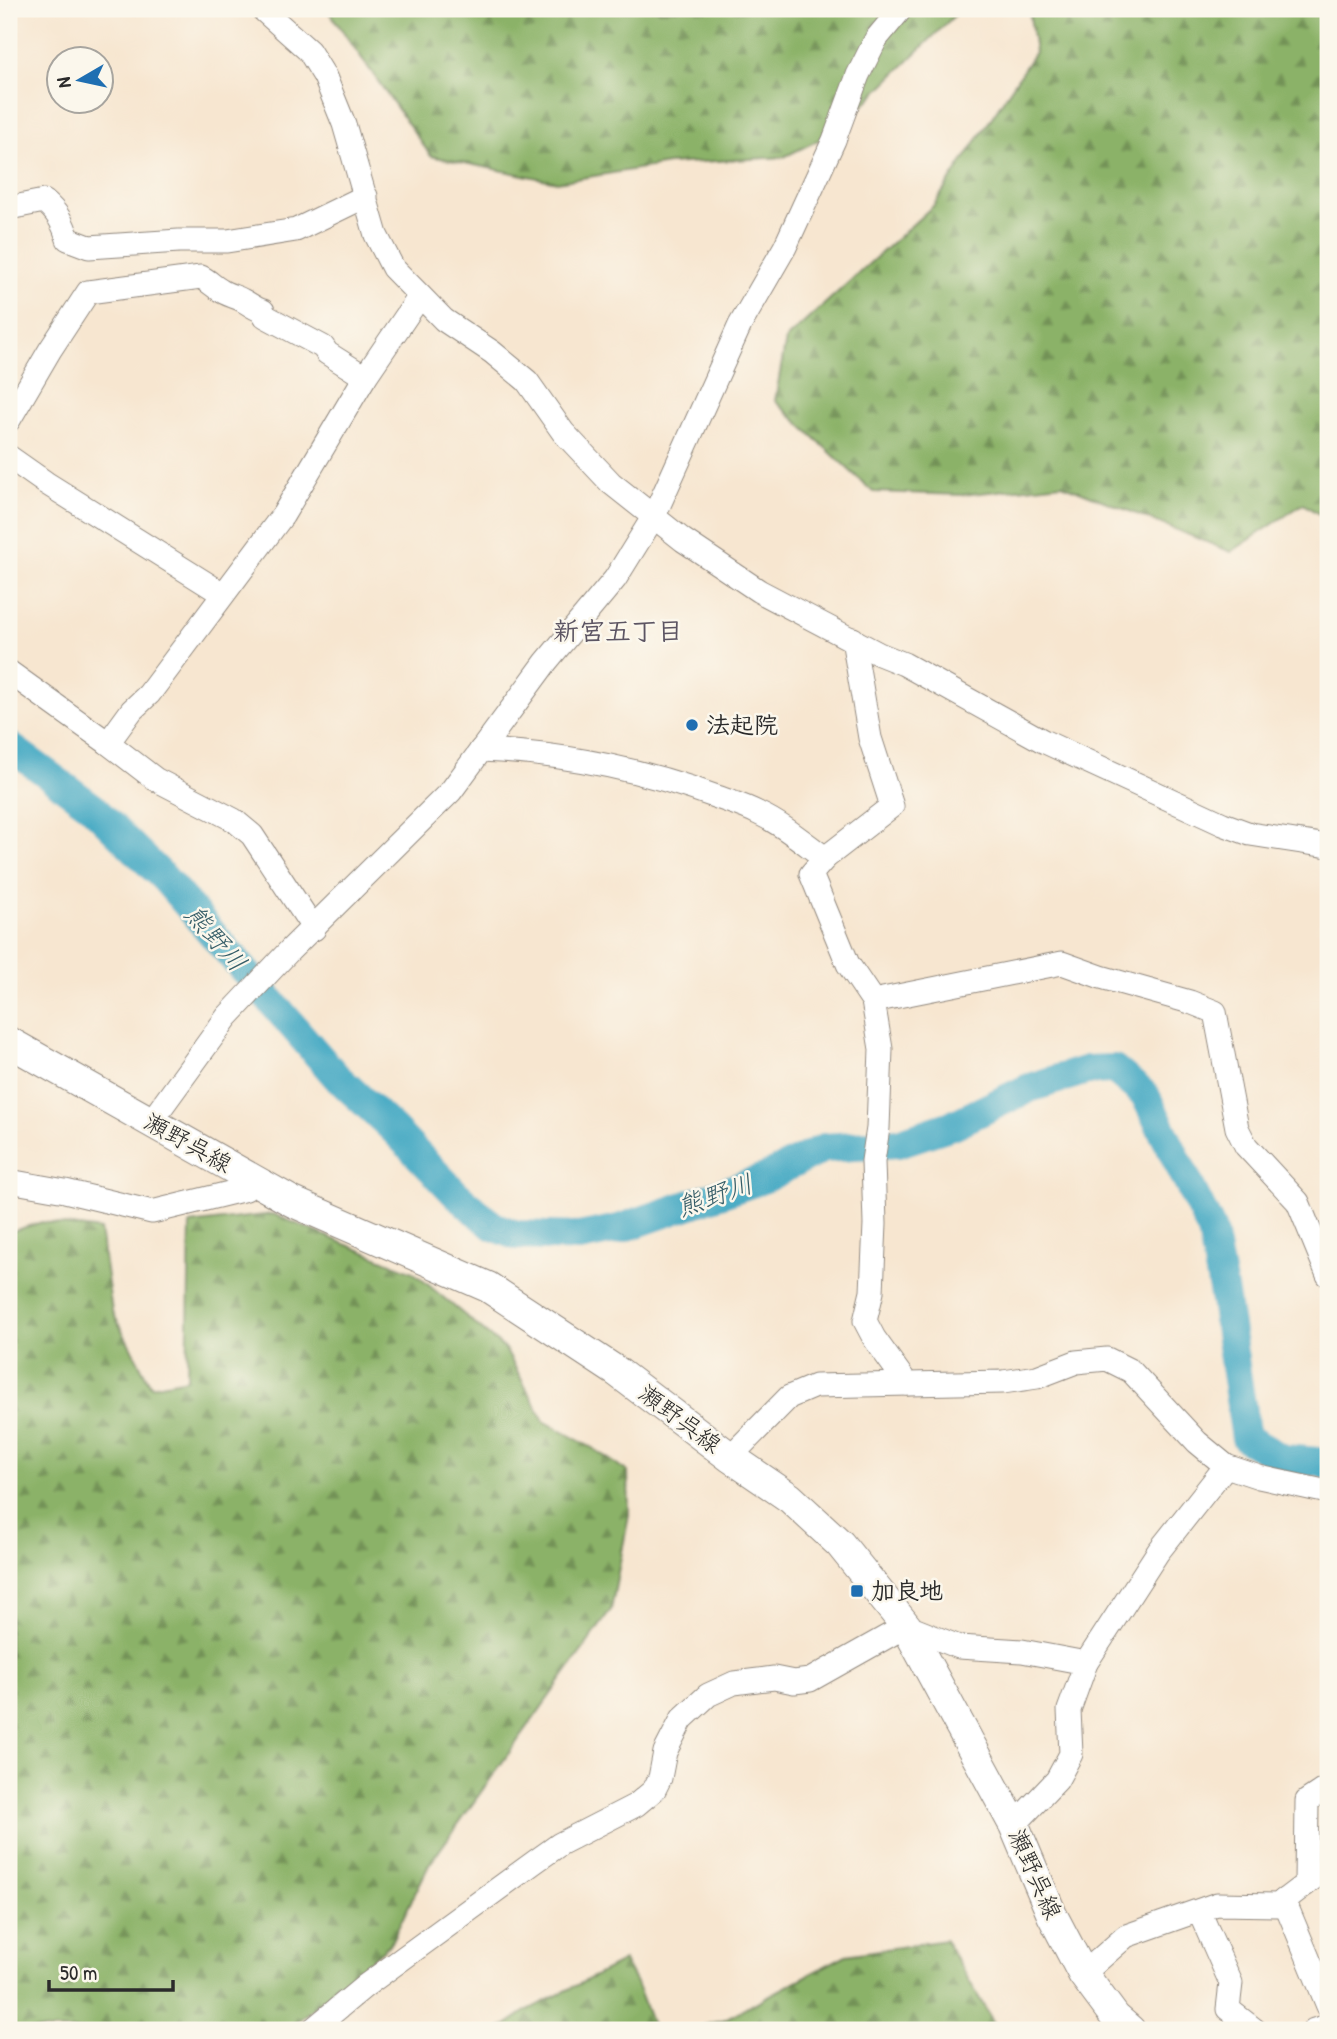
<svg xmlns="http://www.w3.org/2000/svg" width="1337" height="2039" font-family="'Patrick Hand','Klee One',sans-serif">
  <style>
    .forest { fill: url(#forest-firs); stroke: #5b6e4a; stroke-width: 2 }
    .lines { fill: none; stroke-linecap: round; stroke-linejoin: round }
    .river { stroke: #43a8c3; stroke-width: 30 }
    .minor-casing { stroke: #91887e; stroke-width: 25 }
    .major-casing { stroke: #91887e; stroke-width: 32 }
    .minor { stroke: #fff; stroke-width: 23 }
    .major { stroke: #fff; stroke-width: 30 }
    .poi-dot { fill: #1f6fb2; stroke: #fbf7ec; stroke-width: 2.5 }
    .labels { text-anchor: middle; stroke-width: 5; stroke-linejoin: round; paint-order: stroke }
    .poi-label { font-size: 24px; font-weight: bold; fill: #2b2b2b; stroke: #fbf7ec; text-anchor: start }
    .street-label { font-size: 24px; fill: #2b2b2b; stroke: #fbf7ec }
    .neighbourhood-label { font-size: 26px; font-weight: bold; fill: #5c5563; stroke: #fbf7ec }
    .water-label { font-size: 26px; font-style: italic; fill: #355d68; stroke: #fbf7ec }
  </style>
  <defs>
    <pattern id="forest-firs" width="22" height="20" patternUnits="userSpaceOnUse" patternTransform="scale(1.75)"><rect width="22" height="20" fill="#8bb268"/><path d="M5 1l3.5 6h-7zM16 11l3.5 6h-7z" fill="#729156"/></pattern>
  </defs>
  <rect width="100%" height="100%" fill="#fbf7ec"/>
  <filter id="ink" filterUnits="userSpaceOnUse"><feTurbulence type="fractalNoise" baseFrequency=".0143" numOctaves="2"/><feDisplacementMap in="SourceGraphic" scale="14" xChannelSelector="R" yChannelSelector="G"/><feConvolveMatrix kernelMatrix="1 2 1 2 8 2 1 2 1" color-interpolation-filters="sRGB"/></filter>
  <filter id="wash" filterUnits="userSpaceOnUse"><feTurbulence type="fractalNoise" baseFrequency=".00686" numOctaves="4" result="noise"/><feDisplacementMap in="SourceGraphic" scale="28" xChannelSelector="R" yChannelSelector="G"/><feGaussianBlur stdDeviation="1.57" result="paint"/><feColorMatrix in="noise" values="0 0 0 0 0 0 0 0 0 0 0 0 0 0 0 0 0 1.4 0 .05"/><feComposite in="paint" operator="in"/></filter>
  <g filter="url(#wash)">
    <rect width="100%" height="100%" fill="#f7e6d0"/>
    <!-- forest -->
    <g class="forest">
      <polygon points="327,9 961,9 837,131 784,157 668,164 557,182 431,156"/>
      <polygon points="1029,9 1328,9 1328,520 1303,504 1231,552 1062,484 962,495 873,492 775,401 786,339 934,205 1035,52"/>
      <polygon points="273,1214 413,1272 505,1349 544,1421 594,1449 628,1472 629,1515 611,1610 429,1865 390,1944 287,2030 9,2030 9,1232 42,1222 100,1230 112,1311 151,1386 187,1379 190,1224"/>
      <polygon points="945,1940 998,2030 691,2030 725,2019 846,1955"/>
      <polygon points="624,1961 637,1985 654,2030 499,2030 528,2010"/>
    </g>
    <g class="lines">
      <!-- river -->
      <polyline class="river" points="9,746 91,806 164,878 336,1076 393,1129 455,1193 493,1226 516,1235 579,1237 619,1229 765,1178 824,1148 898,1143 955,1124 1029,1088 1087,1070 1114,1069 1145,1095 1212,1231 1225,1300 1246,1438 1283,1459 1318,1462 1328,1465"/>
    </g>
  </g>
  <g filter="url(#ink)">
    <g class="lines">
      <defs>
        <g id="minor">
          <polyline points="262,9 309,51 325,77 344,124 376,235 393,268 444,320 492,352 527,381 563,432 611,483 683,540 759,591 879,654 904,664 1043,741 1223,824 1250,834 1328,846"/>
          <path d="M 9,208 L 44,201 C 57,212 63,222 68,239 L 89,247 L 179,241 L 227,241 L 296,230 L 366,196"/>
          <path d="M 9,420 L 50,350 L 88,292 L 201,277 C 209,281 213,286 220,290 C 227,295 235,296 242,300 C 250,304 255,309 263,311 L 265,316 L 323,347 L 327,353 L 365,377"/>
          <polyline points="9,457 46,483 223,594"/>
          <polyline points="853,639 870,738 892,806 825,858 811,874 848,964 873,1001 881,1049 878,1128 873,1161 875,1224 872,1292 865,1321 874,1338 907,1384"/>
          <polyline points="9,672 108,743 155,779 234,820 252,835 314,929"/>
          <polyline points="108,743 132,710 149,694 283,515 365,377 420,296"/>
          <path d="M 481,750 C 562,753 641,769 717,797 C 731,802 745,806 758,813 C 782,824 803,842 825,858"/>
          <polyline points="873,1001 1062,963 1101,977 1190,1002 1215,1012 1237,1128 1246,1146 1298,1202 1328,1275"/>
          <polyline points="150,1123 227,1017 290,950 451,791 546,662 615,579 654,516 740,325 785,247 834,140 858,75 876,39 901,9"/>
          <polyline points="9,1181 65,1191 152,1212 246,1189 256,1181"/>
          <polyline points="730,1457 789,1397 815,1386 1003,1382 1037,1377 1076,1362 1107,1359 1131,1371 1197,1442 1226,1466 1259,1477 1328,1492"/>
          <polyline points="1014,1825 1057,1780 1071,1754 1069,1710 1086,1663 1158,1552 1226,1466"/>
          <polyline points="1306,1884 1307,1801 1328,1787"/>
          <polyline points="1284,1900 1328,2006"/>
          <polyline points="1199,1911 1231,1983 1228,2009 1255,2030"/>
          <polyline points="1083,1974 1126,1936 1217,1904 1278,1905 1328,1867"/>
          <polyline points="312,2030 365,1986 536,1861 560,1844 636,1805 654,1790 660,1778 665,1752 682,1719 708,1695 734,1683 774,1678 794,1682 810,1680 906,1626 959,1647 1022,1651 1086,1663"/>
          <polyline points="1314,2030 1328,2026"/>
        </g>
        <polyline id="major" points="9,1042 293,1202 488,1287 616,1371 730,1457 790,1498 840,1544 906,1626 1014,1825 1052,1915 1083,1974 1115,2017 1130,2030"/>
      </defs>
      <!-- minor casing -->
      <use href="#minor" class="minor-casing"/>
      <!-- major casing -->
      <use href="#major" class="major-casing"/>
      <!-- minor -->
      <use href="#minor" class="minor"/>
      <!-- major -->
      <use href="#major" class="major"/>
    </g>
  </g>
  <!-- markers -->
  <g class="poi-dot">
    <circle cx="692" cy="725" r="7"/>
    <rect x="850" y="1584" width="14" height="14" rx="3.5"/>
  </g>
  <g class="labels">
    <!-- poi labels -->
    <g class="poi-label">
      <text x="706" y="733">法起院</text>
      <text x="871" y="1599">加良地</text>
    </g>
    <!-- street labels -->
    <g class="street-label">
      <text transform="translate(188 1143) rotate(29)" y="8">瀬野呉線</text>
      <text transform="translate(680 1419) rotate(37)" y="8">瀬野呉線</text>
      <text transform="translate(1035 1874) rotate(66)" y="8">瀬野呉線</text>
    </g>
    <!-- neighbourhood labels -->
    <g class="neighbourhood-label">
      <text x="618" y="640">新宮五丁目</text>
    </g>
    <!-- water labels -->
    <g class="water-label">
      <text transform="translate(216 938) rotate(49)" y="9">熊野川</text>
      <text transform="translate(715 1195) rotate(-19)" y="9">熊野川</text>
    </g>
  </g>
  <!-- margin -->
  <rect width="1337" height="2039" fill="none" stroke="#fbf7ec" stroke-width="35"/>
  <!-- north arrow -->
  <g transform="translate(80 80) rotate(261)"><circle r="33" fill="#fbf7ec" stroke="#a8a59f" stroke-width="2"/>
  <path d="M0-5L12 26L0 18L-12 26Z" fill="#1f6fb2"/>
  <text y="-10" font-size="19" font-weight="bold" text-anchor="middle" fill="#2b2b2b">N</text>
  </g>
  <!-- scale -->
  <path d="M49 1980v10h124v-10" fill="none" stroke="#2b2b2b" stroke-width="3.5"/>
  <text x="60" y="1980" font-size="21" fill="#2b2b2b" stroke="#fbf7ec" stroke-width="5" paint-order="stroke">50 m</text>
</svg>
